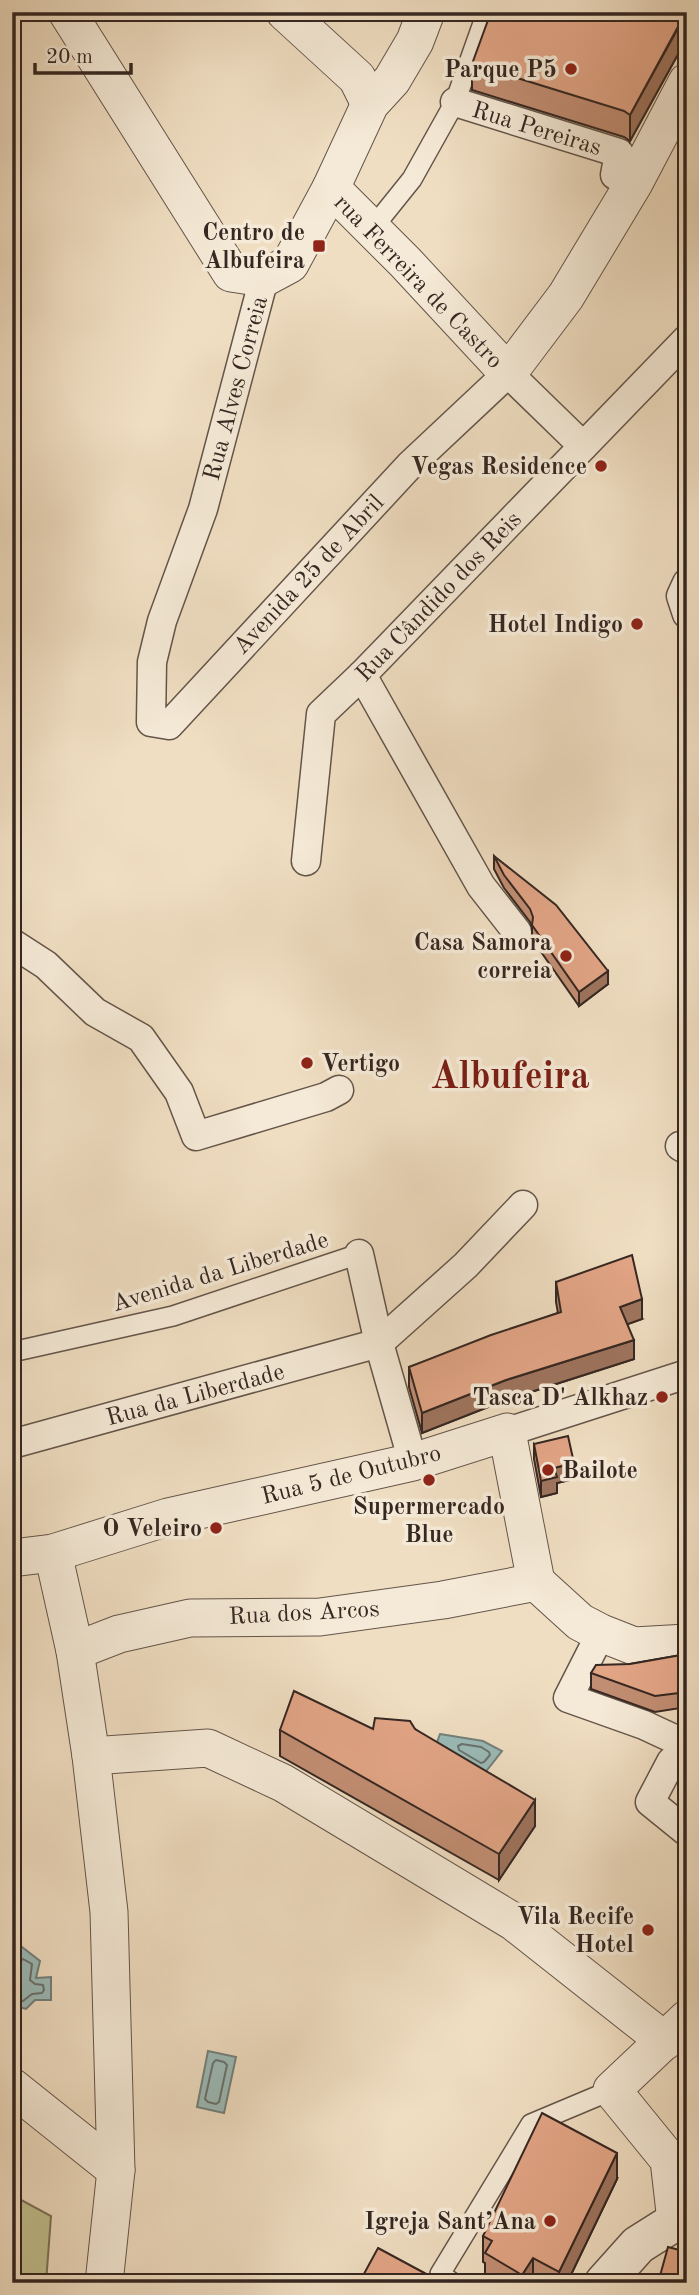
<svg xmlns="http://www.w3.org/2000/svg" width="699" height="2295" font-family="'Old Standard TT',serif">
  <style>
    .green { fill: #c2bf8e; stroke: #7c7358; stroke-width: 2 }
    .water { fill: #9bbbb8; stroke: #72807c; stroke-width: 2 }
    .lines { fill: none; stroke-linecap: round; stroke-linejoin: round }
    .shore { stroke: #68716d; stroke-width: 2 }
    .service-casing { stroke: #64554a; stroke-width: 22 }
    .pedestrian-casing { stroke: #64554a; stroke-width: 31 }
    .minor-casing { stroke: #64554a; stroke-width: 39 }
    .tertiary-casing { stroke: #64554a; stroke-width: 41 }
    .service { stroke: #f5ead7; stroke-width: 19 }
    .pedestrian { stroke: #f5ead7; stroke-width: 28 }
    .minor { stroke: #f5ead7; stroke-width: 37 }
    .tertiary { stroke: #f5ead7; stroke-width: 38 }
    .wall { fill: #c28e73; stroke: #352722; stroke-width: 2 }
    .shaded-wall { fill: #9e745e; stroke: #352722; stroke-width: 2 }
    .building { fill: #e2a586; stroke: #352722; stroke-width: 2 }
    .poi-dot { fill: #8f2418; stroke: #f5ead7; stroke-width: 2.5 }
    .labels { text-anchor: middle; stroke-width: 7; stroke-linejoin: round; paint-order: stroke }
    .poi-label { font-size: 24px; font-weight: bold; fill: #352722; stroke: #f5ead7; text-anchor: end }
    .street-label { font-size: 24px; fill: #352722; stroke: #f5ead7 }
    .town-label { font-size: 38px; font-weight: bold; fill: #7a1f14; stroke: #f5ead7 }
  </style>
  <rect width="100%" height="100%" fill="#f0dec2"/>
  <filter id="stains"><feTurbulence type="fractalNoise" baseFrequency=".00286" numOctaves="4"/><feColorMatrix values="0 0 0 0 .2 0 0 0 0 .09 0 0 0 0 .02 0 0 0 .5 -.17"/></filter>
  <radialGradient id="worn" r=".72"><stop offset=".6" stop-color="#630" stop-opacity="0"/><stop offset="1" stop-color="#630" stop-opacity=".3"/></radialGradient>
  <!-- green -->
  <polygon class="green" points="12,2195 51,2216 46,2283 12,2283"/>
  <!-- water -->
  <g class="water">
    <polygon points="440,1734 483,1741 502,1751 484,1774 436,1745"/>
    <polygon points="22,1947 40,1961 36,1978 51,1977 51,2000 35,2000 26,2009 12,2005 12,1961"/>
    <polygon points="208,2051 236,2057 224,2113 197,2107"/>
  </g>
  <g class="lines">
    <!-- shore -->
    <g class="shore">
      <polygon points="462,1744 481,1747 489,1752 490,1755 484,1762 481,1763 459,1750 458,1746"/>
      <polyline points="12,1964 18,1963 23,1959 32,1964 30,1980 35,1984 43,1985 44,1990 42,1993 32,1994 23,2001 12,2000"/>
      <polygon points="216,2060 224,2062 227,2065 219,2102 216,2104 208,2102 205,2099 213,2063"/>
    </g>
    <defs>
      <g id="service">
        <polyline points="371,230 412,179 455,102 487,12"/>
        <polyline points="12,1352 173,1316 359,1254"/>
        <polyline points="453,2283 440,2274 531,2124 612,2090"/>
      </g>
      <g id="pedestrian">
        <polyline points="455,102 619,153 615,175 634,183"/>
        <polyline points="264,278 203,509 162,621 152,662 151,722 169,725 410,465 508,373 583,446"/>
        <polyline points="687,583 681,596 687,614"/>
        <polyline points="362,675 481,886 517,932"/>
        <polyline points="306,861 321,714 362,675 687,339"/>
        <polyline points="12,943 46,965 95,1012 141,1038 179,1092 196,1136 326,1097 339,1090"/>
        <polyline points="680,1146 687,1150"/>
        <polyline points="359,1254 379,1343 413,1462"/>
        <polyline points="507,1432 687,1374"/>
        <polyline points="12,1444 379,1343 466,1265 523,1205"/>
        <polyline points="601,1633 568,1698 644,1725 687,1745"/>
        <polyline points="687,1746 671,1762 650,1802 687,1832"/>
      </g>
      <g id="minor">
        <polyline points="67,12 231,273 264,278 290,264 331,188 370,104 392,80 415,41 426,12"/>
        <polyline points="285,12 357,78 370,104"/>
        <polyline points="331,188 405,262 508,373 566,296 634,183 687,82"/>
        <polyline points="53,1553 75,1651 91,1756 109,1912 116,2170 104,2283"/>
        <polyline points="12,1558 53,1553 168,1517 413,1462 507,1432 536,1582 580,1622 601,1633 634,1646 687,1643"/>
        <polyline points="75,1651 119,1634 190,1618 320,1617 443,1600 536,1582"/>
        <polyline points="91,1756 208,1748 283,1783 514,1922 665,2041"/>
        <polyline points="12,2087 116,2170"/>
        <polyline points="676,2221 669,2160 612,2090 687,2019"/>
      </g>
      <polyline id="tertiary" points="604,2283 638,2245 676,2221 687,2225"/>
    </defs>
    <!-- service casing -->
    <use href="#service" class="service-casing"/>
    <!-- pedestrian casing -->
    <use href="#pedestrian" class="pedestrian-casing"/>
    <!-- minor casing -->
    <use href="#minor" class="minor-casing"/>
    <!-- tertiary casing -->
    <use href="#tertiary" class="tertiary-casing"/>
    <!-- service -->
    <use href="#service" class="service"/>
    <!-- pedestrian -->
    <use href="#pedestrian" class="pedestrian"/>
    <!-- minor -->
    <use href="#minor" class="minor"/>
    <!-- tertiary -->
    <use href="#tertiary" class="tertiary"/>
  </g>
  <!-- wall -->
  <g class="wall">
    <polygon points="687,12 687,38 630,141 624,137 472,90 472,64"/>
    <polygon points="494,856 608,984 579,1006 532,939 532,927 530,922 504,888 494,869"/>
    <polygon points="556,1282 642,1319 627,1324 634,1359 506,1400 422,1433 409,1387 409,1367 558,1313 556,1302"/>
    <polygon points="534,1444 574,1479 557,1483 557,1493 541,1497 534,1459"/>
    <polygon points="687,1654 687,1707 655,1712 591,1689 591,1673 630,1664"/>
    <polygon points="415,1729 535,1826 499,1880 280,1756 280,1730"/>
    <polygon points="617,2179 567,2283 491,2283 485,2279 485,2263 483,2262 483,2236"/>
  </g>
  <!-- shaded-wall -->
  <g class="shaded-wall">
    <polygon points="687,12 687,38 630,141 630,115"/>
    <polygon points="608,971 608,984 579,1006 579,992"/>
    <polygon points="642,1299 642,1319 620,1327 620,1307"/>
    <polygon points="634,1340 634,1359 506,1400 422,1433 422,1413 506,1380"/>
    <polygon points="574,1463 574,1479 557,1483 557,1493 541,1497 541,1481 554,1468"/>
    <polygon points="535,1800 535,1826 499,1880 499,1854"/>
    <polygon points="617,2153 617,2179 567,2283 559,2283 559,2272"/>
    <polygon points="533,2258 533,2283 522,2283 522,2275"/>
  </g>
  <!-- building -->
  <g class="building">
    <polygon points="491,12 686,12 630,115 624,111 472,64"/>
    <polygon points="494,856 556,905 608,971 579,992 532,925 533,917 530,909 504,875"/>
    <polygon points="632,1255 642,1299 620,1307 634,1340 506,1380 422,1413 409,1367 491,1335 561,1312 556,1282"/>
    <polygon points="568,1436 574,1463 554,1468 557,1477 541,1481 534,1444"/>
    <polygon points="687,1654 687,1692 655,1696 591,1673 596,1665 630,1664"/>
    <polygon points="294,1691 373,1729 375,1718 410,1721 415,1729 535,1800 499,1854 280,1730"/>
    <polygon points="542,2113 617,2153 559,2272 533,2258 522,2275 485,2253 492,2241 483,2236"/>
    <polygon points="668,2247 687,2252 687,2283 658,2283"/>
    <polygon points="378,2248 443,2283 359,2283"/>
  </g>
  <!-- markers -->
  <g class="poi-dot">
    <circle cx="571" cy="69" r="7"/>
    <rect x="312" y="239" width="14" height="14" rx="3.5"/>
    <circle cx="601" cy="466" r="7"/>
    <circle cx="637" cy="624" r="7"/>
    <circle cx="566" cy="956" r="7"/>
    <circle cx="307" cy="1063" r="7"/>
    <circle cx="662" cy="1397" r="7"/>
    <circle cx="548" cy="1470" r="7"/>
    <circle cx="429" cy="1480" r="7"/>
    <circle cx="216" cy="1528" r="7"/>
    <circle cx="648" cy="1930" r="7"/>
    <circle cx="550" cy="2221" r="7"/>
  </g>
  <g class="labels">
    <!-- poi labels -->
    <g class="poi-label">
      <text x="557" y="77">Parque P5</text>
      <text x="305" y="240">Centro de<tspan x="305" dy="28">Albufeira</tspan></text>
      <text x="587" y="474">Vegas Residence</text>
      <text x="623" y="632">Hotel Indigo</text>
      <text x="552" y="950">Casa Samora<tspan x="552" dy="28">correia</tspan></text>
      <text x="321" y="1071" text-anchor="start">Vertigo</text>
      <text x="648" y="1405">Tasca D' Alkhaz</text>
      <text x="562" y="1478" text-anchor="start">Bailote</text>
      <text x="429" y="1514" text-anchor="middle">Supermercado<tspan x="429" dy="28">Blue</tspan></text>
      <text x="202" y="1536">O Veleiro</text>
      <text x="634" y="1924">Vila Recife<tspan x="634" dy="28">Hotel</tspan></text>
      <text x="536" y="2229">Igreja Sant’Ana</text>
    </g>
    <!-- street labels -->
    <g class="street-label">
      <text transform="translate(537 128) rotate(17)" y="8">Rua Pereiras</text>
      <text transform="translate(419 281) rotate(46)" y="8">rua Ferreira de Castro</text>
      <text transform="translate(235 388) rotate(-75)" y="8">Rua Alves Correia</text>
      <text transform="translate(308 574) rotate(-47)" y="8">Avenida 25 de Abril</text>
      <text transform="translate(438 596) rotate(-46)" y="8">Rua Cândido dos Reis</text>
      <text transform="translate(220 1271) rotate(-17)" y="8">Avenida da Liberdade</text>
      <text transform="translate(195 1394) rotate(-15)" y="8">Rua da Liberdade</text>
      <text transform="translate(351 1474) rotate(-14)" y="8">Rua 5 de Outubro</text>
      <text transform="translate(304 1612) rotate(-3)" y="8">Rua dos Arcos</text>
    </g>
    <!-- town labels -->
    <g class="town-label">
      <text x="510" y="1088">Albufeira</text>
    </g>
  </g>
  <!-- margin -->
  <rect width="699" height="2295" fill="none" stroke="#f0dec2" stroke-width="42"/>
  <rect x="14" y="14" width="671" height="2267" fill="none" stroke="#352722" stroke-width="3.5"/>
  <rect x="21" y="21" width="657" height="2253" fill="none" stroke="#352722" stroke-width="2"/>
  <!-- scale -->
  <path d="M35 63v10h96v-10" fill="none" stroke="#352722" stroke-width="3.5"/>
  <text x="46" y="63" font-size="21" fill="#352722" stroke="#f5ead7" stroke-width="5" paint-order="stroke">20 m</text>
  <rect width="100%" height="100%" filter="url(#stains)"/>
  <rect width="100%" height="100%" fill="url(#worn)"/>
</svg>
